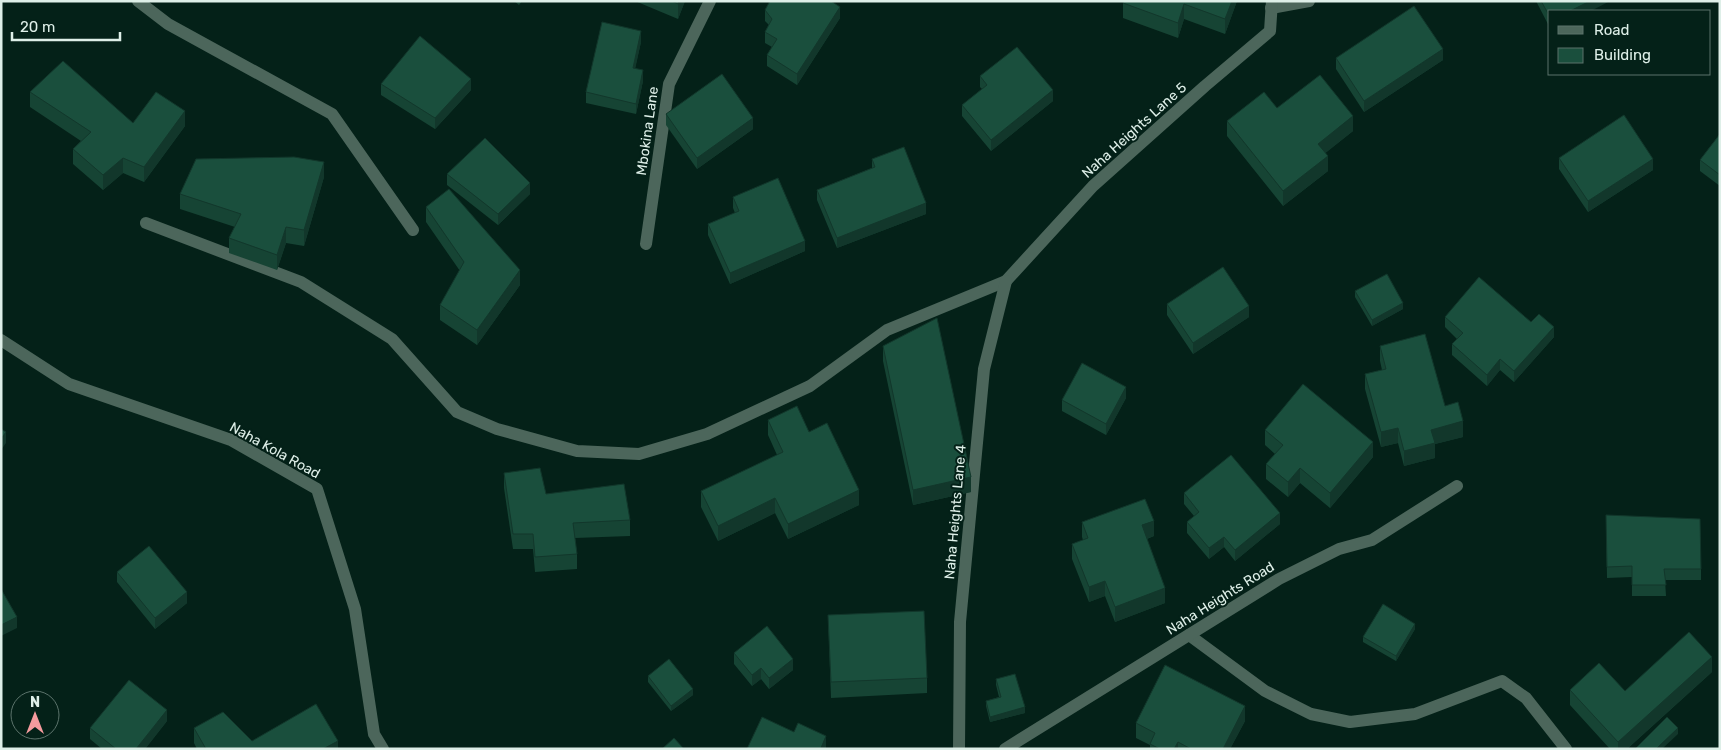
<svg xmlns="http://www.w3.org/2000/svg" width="1721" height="750" font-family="Rubik,sans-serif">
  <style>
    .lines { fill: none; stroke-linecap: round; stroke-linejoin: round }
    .minor { stroke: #4c665b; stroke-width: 12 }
    .wall { fill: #164434 }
    .shaded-wall { fill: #12372b }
    .building { fill: #1a4f3d; stroke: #12372b }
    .labels { text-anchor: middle; stroke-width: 4; stroke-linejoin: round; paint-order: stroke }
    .street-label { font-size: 14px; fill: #deefe8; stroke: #042118 }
  </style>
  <rect width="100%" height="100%" fill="#042118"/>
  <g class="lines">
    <!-- minor -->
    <g class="minor">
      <polyline points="138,1 168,24 332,114 413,230"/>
      <polyline points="1271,8 1309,1"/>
      <polyline points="146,223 301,282 392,339 457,412 497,429 577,451 639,454 707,434 810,386 887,330 1006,281 1093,186 1205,86 1270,31 1272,1"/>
      <polyline points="646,244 669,84 710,1"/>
      <polyline points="1,340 69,384 231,440 317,489 355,609 374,734 383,749"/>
      <polyline points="1189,635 1265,691 1311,714 1350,722 1415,714 1502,681 1526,698 1566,749"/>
      <polyline points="959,749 960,622 984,369 1006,281"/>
      <polyline points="1005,749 1279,579 1339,549 1372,540 1457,486"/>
    </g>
  </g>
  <!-- wall -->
  <g class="wall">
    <polygon points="514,1 522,1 519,5"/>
    <polygon points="635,1 685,1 678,19"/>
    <polygon points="1237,1 1225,34 1184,19 1178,38 1123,18 1123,3"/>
    <polygon points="1536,1 1610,1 1550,11 1550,28"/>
    <polygon points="765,10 840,18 797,85 767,66 767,55 772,47 765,43 765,32 769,25 765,21"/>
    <polygon points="641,42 635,68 643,81 636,114 586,103 586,92"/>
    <polygon points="1336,58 1443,60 1364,112 1336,69"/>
    <polygon points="980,76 1053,101 991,151 962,116 962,105 982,89 980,87"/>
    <polygon points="381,84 471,90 435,129 381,95"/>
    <polygon points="30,92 133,123 185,126 144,182 123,173 103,190 73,164 73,149 81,141 30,107"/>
    <polygon points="1277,108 1353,131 1325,153 1328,171 1283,206 1227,136 1227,121"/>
    <polygon points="666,114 753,129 697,169 666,125"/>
    <polygon points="1720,134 1720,186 1700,171 1700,160"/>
    <polygon points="1559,158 1653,170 1588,212 1559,169"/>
    <polygon points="872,159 926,214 837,248 817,200 817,190 872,168"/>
    <polygon points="447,174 530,194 498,225 447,185"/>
    <polygon points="324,177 304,246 286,243 277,270 229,253 229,238 235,227 180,209 180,194"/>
    <polygon points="733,197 805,251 730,284 708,235 708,224 735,213 733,208"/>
    <polygon points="426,207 520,285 477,345 440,320 440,305 460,271 426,222"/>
    <polygon points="1355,291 1403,309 1372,326 1355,297"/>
    <polygon points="1167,304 1249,317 1193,354 1167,315"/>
    <polygon points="1445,317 1531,322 1554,337 1514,382 1500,370 1487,386 1452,355 1452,344 1457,339 1445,327"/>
    <polygon points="883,346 971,492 913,505 883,361"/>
    <polygon points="1380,346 1445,406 1463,437 1435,444 1435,458 1404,466 1398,443 1381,447 1365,389 1365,374 1382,370 1380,361"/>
    <polygon points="1126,398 1106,435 1062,411 1062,400"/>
    <polygon points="768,420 809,432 859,505 788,539 775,513 718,541 701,507 701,491 777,455 768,435"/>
    <polygon points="1265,430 1373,457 1330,508 1300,483 1288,497 1266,479 1266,464 1275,454 1265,445"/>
    <polygon points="504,473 546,494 630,520 630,536 575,538 577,554 577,569 535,572 533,549 513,549 504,488"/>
    <polygon points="1184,493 1280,524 1235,561 1224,547 1209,559 1187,533 1187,522 1194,516 1184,504"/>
    <polygon points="1606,515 1701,569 1701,580 1665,580 1666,596 1632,596 1632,577 1607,578"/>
    <polygon points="1082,522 1154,536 1147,539 1165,603 1115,622 1105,596 1089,602 1072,559 1072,544 1083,540 1082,537"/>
    <polygon points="117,572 187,603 155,629 117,582"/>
    <polygon points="828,615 927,678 927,693 831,698"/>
    <polygon points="1415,629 1396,661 1363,642 1363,637"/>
    <polygon points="734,653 793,670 769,689 761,679 752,686 734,664"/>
    <polygon points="1712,672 1627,749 1610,749 1570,705 1570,690 1625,691"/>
    <polygon points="648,676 693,695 671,711 648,682"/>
    <polygon points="996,679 1025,713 990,722 986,706 986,701 999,697 996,685"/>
    <polygon points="167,721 145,749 102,749 90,739 90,728"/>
    <polygon points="1245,721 1230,749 1150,749 1150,745 1136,738 1136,723"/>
    <polygon points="194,728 252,741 338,749 197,749 194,743"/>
  </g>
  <!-- shaded-wall -->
  <g class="shaded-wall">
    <polygon points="679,1 685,1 678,19 678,4"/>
    <polygon points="1232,1 1237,1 1225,34 1225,19"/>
    <polygon points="1590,1 1610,1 1591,11 1570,11"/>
    <polygon points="1184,4 1184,19 1178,38 1178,23"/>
    <polygon points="840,7 840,18 797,85 797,74"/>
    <polygon points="641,31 641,42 633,79 633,68"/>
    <polygon points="1443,49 1443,60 1364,112 1364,101"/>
    <polygon points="643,70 643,81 636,114 636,104"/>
    <polygon points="471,79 471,90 435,129 435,118"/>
    <polygon points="1053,90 1053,101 991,151 991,140"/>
    <polygon points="185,111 185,126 144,182 144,167"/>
    <polygon points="1353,116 1353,131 1318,159 1318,144"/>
    <polygon points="753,118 753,129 697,169 697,158"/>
    <polygon points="1328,156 1328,171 1283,206 1283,191"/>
    <polygon points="123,158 123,173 103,190 103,175"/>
    <polygon points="1653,159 1653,170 1588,212 1588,201"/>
    <polygon points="324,162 324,177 304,246 304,230"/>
    <polygon points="530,183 530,194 498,225 498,214"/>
    <polygon points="926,203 926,214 837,248 837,238"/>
    <polygon points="286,227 286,243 277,270 277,255"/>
    <polygon points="805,241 805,251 730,284 730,273"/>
    <polygon points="520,270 520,285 477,345 477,330"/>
    <polygon points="1403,303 1403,309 1372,326 1372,320"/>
    <polygon points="1249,306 1249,317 1193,354 1193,343"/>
    <polygon points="1554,327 1554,337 1514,382 1514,371"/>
    <polygon points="1500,359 1500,370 1487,386 1487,375"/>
    <polygon points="1126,387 1126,398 1106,435 1106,424"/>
    <polygon points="1463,421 1463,437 1435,444 1435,458 1404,466 1404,451 1431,430"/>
    <polygon points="1398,428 1398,443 1381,447 1381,432"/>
    <polygon points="6,432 6,443 1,450 1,439"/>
    <polygon points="1373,442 1373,457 1330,508 1330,493"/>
    <polygon points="1300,468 1300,483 1288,497 1288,482"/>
    <polygon points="971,477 971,492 913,505 913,490"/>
    <polygon points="859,490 859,505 788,539 788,524"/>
    <polygon points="775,498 775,513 718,541 718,526"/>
    <polygon points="1280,513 1280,524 1235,561 1235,550"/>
    <polygon points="1154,521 1154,536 1142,540 1142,525"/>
    <polygon points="1224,537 1224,547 1209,559 1209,548"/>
    <polygon points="1105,581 1105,596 1089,602 1089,587"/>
    <polygon points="1165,588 1165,603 1115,622 1115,607"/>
    <polygon points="187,592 187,603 155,629 155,618"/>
    <polygon points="17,617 17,628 1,636 1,625"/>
    <polygon points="1415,624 1415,629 1396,661 1396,656"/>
    <polygon points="1712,657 1712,672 1627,749 1618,749 1618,742"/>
    <polygon points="793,659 793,670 769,689 769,678"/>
    <polygon points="761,668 761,679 752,686 752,675"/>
    <polygon points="693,689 693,695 671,711 671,706"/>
    <polygon points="1245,706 1245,721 1230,749 1223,749"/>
    <polygon points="1025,707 1025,713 990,722 990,717"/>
    <polygon points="167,710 167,721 145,749 136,749"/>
    <polygon points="1678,728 1678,734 1662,749 1656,749"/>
    <polygon points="826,736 826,749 821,749 821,748"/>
    <polygon points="338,741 338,749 323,749"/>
    <polygon points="1178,742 1178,749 1174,749"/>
  </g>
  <!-- building -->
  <g class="building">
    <polygon points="672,1 679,1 678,4"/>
    <polygon points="770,1 831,1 840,7 797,74 767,55 777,39 765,32 772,19 765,10"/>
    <polygon points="1124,1 1232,1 1225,19 1184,4 1178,23 1123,3"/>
    <polygon points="1541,1 1590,1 1570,11 1550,11 1550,17"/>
    <polygon points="1414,6 1443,49 1364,101 1336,58"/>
    <polygon points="602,22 641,31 633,68 643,70 636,104 586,92"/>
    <polygon points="420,36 471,79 435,118 381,84"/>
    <polygon points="1017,47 1053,90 991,140 962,105 987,85 980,76"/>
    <polygon points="63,61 133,123 156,92 185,111 144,167 123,158 103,175 73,149 91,132 30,92"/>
    <polygon points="722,74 753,118 697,158 666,114"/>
    <polygon points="1320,75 1353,116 1318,144 1328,156 1283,191 1227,121 1264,92 1277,108"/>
    <polygon points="1624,115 1653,159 1588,201 1559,158"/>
    <polygon points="1720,134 1720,175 1700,160"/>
    <polygon points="485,138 530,183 498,214 447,174"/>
    <polygon points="904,147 926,203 837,238 817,190 875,167 872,159"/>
    <polygon points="294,157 324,162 304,230 286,227 277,255 229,238 241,214 180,194 196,159"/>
    <polygon points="778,178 805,241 730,273 708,224 739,211 733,197"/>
    <polygon points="449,189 520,270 477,330 440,305 464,262 426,207"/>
    <polygon points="1223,267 1249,306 1193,343 1167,304"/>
    <polygon points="1387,274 1403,303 1372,320 1355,291"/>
    <polygon points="1479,277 1531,322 1539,314 1554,327 1514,371 1500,359 1487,375 1452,344 1463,333 1445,317"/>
    <polygon points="937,318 971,477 913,490 883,346"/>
    <polygon points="1425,334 1445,406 1458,402 1463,421 1431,430 1435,443 1404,451 1398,428 1381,432 1365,374 1386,369 1380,346"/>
    <polygon points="1082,363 1126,387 1106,424 1062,400"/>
    <polygon points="1303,384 1373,442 1330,493 1300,468 1288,482 1266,464 1283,445 1265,430"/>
    <polygon points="797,406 809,432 827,423 859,490 788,524 775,498 718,526 701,491 783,452 768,420"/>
    <polygon points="1,429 6,432 1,439"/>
    <polygon points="1231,455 1280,513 1235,550 1224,537 1209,548 1187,522 1199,512 1184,493"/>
    <polygon points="540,468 546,494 624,484 630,520 573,523 577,554 535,557 533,534 513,534 504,473"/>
    <polygon points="1145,499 1154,521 1142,525 1165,588 1115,607 1105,581 1089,587 1072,544 1088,538 1082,522"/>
    <polygon points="1606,515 1700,519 1701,569 1664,569 1666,585 1632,585 1632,566 1607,567"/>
    <polygon points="149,546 187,592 155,618 117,572"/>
    <polygon points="1,589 17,617 1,625"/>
    <polygon points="1383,604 1415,624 1396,656 1363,637"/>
    <polygon points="924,611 927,678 831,682 828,615"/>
    <polygon points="767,626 793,659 769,678 761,668 752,675 734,653"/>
    <polygon points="1689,632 1712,657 1618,742 1570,690 1599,663 1625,691"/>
    <polygon points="669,659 693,689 671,706 648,676"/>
    <polygon points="1165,665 1245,706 1223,749 1191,749 1178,742 1174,749 1160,749 1150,744 1155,733 1136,723"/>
    <polygon points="1015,674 1025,707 990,717 986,701 1001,697 996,679"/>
    <polygon points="129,680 167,710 136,749 116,749 90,728"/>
    <polygon points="316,704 338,741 323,749 206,749 194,728 223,712 252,741"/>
    <polygon points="762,717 794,732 798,723 826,736 821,748 823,749 747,749"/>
    <polygon points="1667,717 1678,728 1656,749 1635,749"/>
    <polygon points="674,738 684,749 662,749"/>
  </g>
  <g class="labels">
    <!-- street labels -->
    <g class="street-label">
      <text transform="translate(1134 130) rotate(-42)" y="5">Naha Heights Lane 5</text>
      <text transform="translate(647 131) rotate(-82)" y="5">Mbokina Lane</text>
      <text transform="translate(275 450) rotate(29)" y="5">Naha Kola Road</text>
      <text transform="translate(955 512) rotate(-85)" y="5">Naha Heights Lane 4</text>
      <text transform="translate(1220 598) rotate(-32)" y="5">Naha Heights Road</text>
    </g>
  </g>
  <!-- border -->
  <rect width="1721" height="750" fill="none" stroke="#deefe8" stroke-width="5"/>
  <!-- legend -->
  <rect x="1548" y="10" width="162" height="65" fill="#042118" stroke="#5b736b"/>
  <rect x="1558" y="26" width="25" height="8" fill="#4c665b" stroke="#5b736b"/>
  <text x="1594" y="35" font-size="15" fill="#deefe8">Road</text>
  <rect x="1558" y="48" width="25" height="15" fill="#1a4f3d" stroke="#5b736b"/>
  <text x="1594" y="60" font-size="15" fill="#deefe8">Building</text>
  <!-- north arrow -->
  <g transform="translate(35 715)"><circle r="24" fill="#042118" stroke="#5b736b"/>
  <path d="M0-4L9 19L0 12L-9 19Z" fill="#f59b9e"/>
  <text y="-8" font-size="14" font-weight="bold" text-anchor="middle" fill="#deefe8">N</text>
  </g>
  <!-- scale -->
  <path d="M12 32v8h108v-8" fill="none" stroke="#deefe8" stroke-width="2.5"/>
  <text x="20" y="32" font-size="15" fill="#deefe8" stroke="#042118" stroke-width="4" paint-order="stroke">20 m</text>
</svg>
